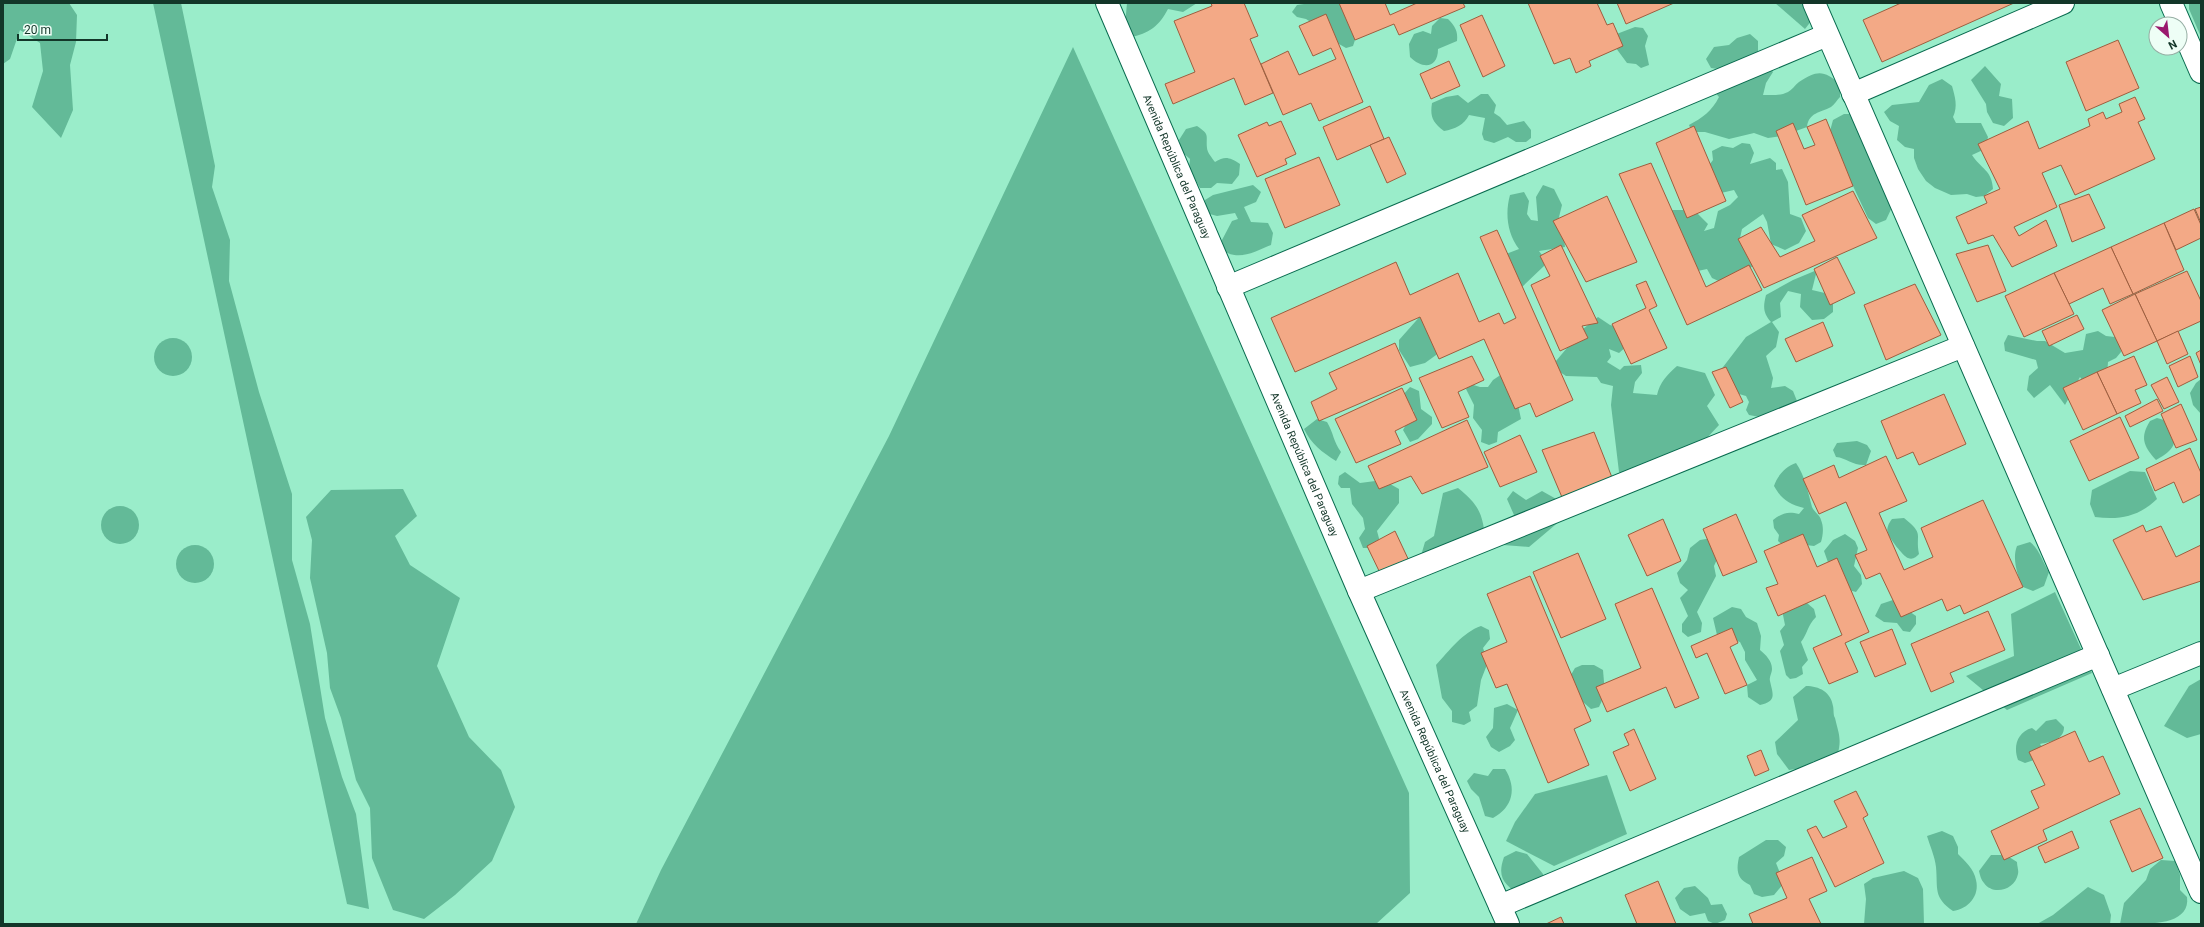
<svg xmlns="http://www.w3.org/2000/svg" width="2204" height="927" font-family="Roboto,sans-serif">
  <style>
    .forest { fill: #63ba98 }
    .building { fill: #f3a986; stroke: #9e5e3f }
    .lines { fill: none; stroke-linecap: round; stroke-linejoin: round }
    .street-casing { stroke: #096b4f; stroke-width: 24 }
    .secondary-casing { stroke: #096b4f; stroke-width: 24 }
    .street { stroke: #fff; stroke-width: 22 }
    .secondary { stroke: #fff; stroke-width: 22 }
    .labels { text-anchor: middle; stroke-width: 3.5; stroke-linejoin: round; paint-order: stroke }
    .street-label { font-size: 11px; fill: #133629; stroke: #eefef6 }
  </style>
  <rect width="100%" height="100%" fill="#9aedca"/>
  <!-- forest -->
  <g class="forest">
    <polygon points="3,3 69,3 77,15 76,42 70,65 73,110 61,138 32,107 43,71 40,43 20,30 10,59 3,64"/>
    <polygon points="153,3 181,3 215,166 212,187 230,240 229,281 259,392 292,494 292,560 310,624 325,718 342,777 356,814 369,909 347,904"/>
    <path d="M 1127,3 L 1197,3 L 1183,12 L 1168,9 C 1159,26 1149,34 1130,37 L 1125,25 Z"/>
    <polygon points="1311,3 1344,3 1357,34 1353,46 1346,48 1339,44 1334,37 1306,19 1297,17 1292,12 1297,5"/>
    <polygon points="1775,3 1825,3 1805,29"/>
    <polygon points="2189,3 2201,3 2201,37 2189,9"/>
    <path d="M 1440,18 L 1448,19 C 1455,26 1458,31 1457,41 L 1438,49 C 1438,69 1422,69 1410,57 L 1409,44 L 1414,34 L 1423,31 L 1431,34 L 1432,26 Z"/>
    <polygon points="1635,27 1643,28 1648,36 1645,46 1649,65 1641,68 1636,64 1627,63 1613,44 1614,35"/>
    <path d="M 1750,34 L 1758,41 C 1758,44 1758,48 1758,51 C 1754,65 1723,71 1711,68 L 1706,59 L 1714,47 L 1729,45 L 1737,38 Z"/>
    <polygon points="1073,47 1409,793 1410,893 1376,924 636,924 661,870 889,436"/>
    <polygon points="1985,66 2001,84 1999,96 2012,99 2013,118 2004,126 1993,123 1987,112 1986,104 1971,80"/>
    <path d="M 1769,67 L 1773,72 L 1766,83 L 1763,95 C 1772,95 1780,96 1788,92 C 1792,90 1795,85 1799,82 C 1817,70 1824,70 1840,84 L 1840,97 C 1837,100 1834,105 1831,107 C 1820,113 1809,112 1807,127 L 1782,136 L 1768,138 L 1754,133 L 1729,139 L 1705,132 L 1692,132 L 1689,125 C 1702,118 1712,111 1719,97 L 1712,89 Z"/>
    <path d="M 1942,79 L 1952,86 C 1955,97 1958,106 1953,117 L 1956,123 L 1981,123 L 1988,137 L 1985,149 L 1972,155 C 1981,169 1992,170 1993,189 L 1984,196 L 1976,197 L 1967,194 L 1951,195 L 1935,188 L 1926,181 L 1918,169 L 1914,158 L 1914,149 L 1905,147 L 1897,140 L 1899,126 L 1890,121 L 1884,112 L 1892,105 L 1919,102 L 1929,85 Z"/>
    <path d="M 1481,94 L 1488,94 L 1496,105 L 1494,113 L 1500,117 L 1507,125 L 1524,121 L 1531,130 L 1531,138 L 1526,142 L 1516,142 L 1508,137 L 1494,143 L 1484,140 L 1482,134 L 1485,118 L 1469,115 C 1464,125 1455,129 1444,131 C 1432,122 1430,116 1432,103 L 1446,97 L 1458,95 L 1468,103 Z"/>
    <polygon points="1844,114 1854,114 1894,203 1886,220 1876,224 1868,218 1853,186 1845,175 1830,131 1833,120"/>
    <path d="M 1197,126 C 1210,135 1206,134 1207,148 C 1207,152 1212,158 1215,162 C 1225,156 1229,157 1240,164 L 1239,175 L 1232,184 L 1217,183 L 1211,188 L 1200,188 L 1189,168 L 1190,159 L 1182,152 L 1179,140 L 1186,129 Z"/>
    <polygon points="1742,143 1750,144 1754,153 1750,164 1770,158 1776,163 1776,170 1782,169 1788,182 1790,214 1801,218 1806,231 1799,243 1785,250 1771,244 1767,222 1763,214 1742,229 1740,238 1753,266 1725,284 1712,278 1707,269 1693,272 1672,220 1672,210 1694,210 1708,224 1704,231 1714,228 1718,211 1730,205 1738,197 1734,190 1721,193 1706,169 1713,160 1712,151 1722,146 1733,148"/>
    <path d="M 1253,185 L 1261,192 L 1256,202 L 1244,207 L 1251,222 L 1268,223 L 1273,233 L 1271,245 C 1256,251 1238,262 1223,250 L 1222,240 L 1232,221 L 1238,219 L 1235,213 L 1217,216 L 1206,213 L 1205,200 L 1213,195 Z"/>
    <path d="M 1543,185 L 1554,189 L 1562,205 L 1557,225 L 1564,237 L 1565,247 L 1539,251 L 1545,259 L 1544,266 L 1522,287 L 1506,254 L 1519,249 C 1507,233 1505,213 1510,195 L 1524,192 L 1529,201 L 1527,214 L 1531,220 L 1538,221 L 1536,197 Z"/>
    <path d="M 1817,270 L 1812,290 L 1829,294 L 1833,302 L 1833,312 L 1824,319 L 1812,320 L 1800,307 L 1801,294 L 1788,291 L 1780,303 L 1781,317 L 1772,322 L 1779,332 L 1776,347 L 1766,356 L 1773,378 L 1771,388 L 1785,386 L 1793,391 L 1797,401 L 1780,413 L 1771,411 L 1765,418 L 1749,415 L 1746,410 L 1749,402 L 1746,396 L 1732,392 L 1720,371 L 1746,337 L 1771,322 C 1763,313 1763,307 1766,295 L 1793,280 Z"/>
    <polygon points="1423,313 1443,350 1425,363 1410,367 1399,350 1399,340"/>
    <path d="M 1598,317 L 1610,325 L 1626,329 L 1635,339 L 1619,353 L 1609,349 L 1611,357 L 1607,362 L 1620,370 L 1624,366 L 1641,365 L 1642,373 L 1635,382 L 1633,393 L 1657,395 C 1660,382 1667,375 1677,366 L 1705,373 L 1715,395 L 1707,406 L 1719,425 L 1705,440 L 1635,483 L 1619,472 L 1611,405 L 1613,386 L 1601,383 L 1597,377 L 1566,376 L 1557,370 L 1556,361 L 1583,329 Z"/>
    <polygon points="2098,331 2106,336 2115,337 2120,343 2121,352 2116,358 2108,362 2107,375 2085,384 2080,377 2065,405 2050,385 2034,398 2027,390 2029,376 2038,368 2036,360 2005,351 2004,343 2008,335 2037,341 2045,341 2065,353 2083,350 2086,334"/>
    <circle cx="173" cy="357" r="19"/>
    <polygon points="1505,372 1517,400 1521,419 1498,432 1497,442 1489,445 1481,442 1482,430 1473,418 1474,405 1466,389 1470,384 1480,387 1488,387 1493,380"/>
    <polygon points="2201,379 2201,414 2193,405 2190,393 2196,383"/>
    <polygon points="1410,387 1419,391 1421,409 1432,417 1432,424 1418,439 1410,442 1403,430 1414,411 1405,404 1403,395"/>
    <path d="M 2157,418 L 2175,423 C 2176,445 2175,449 2156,460 C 2143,446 2140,437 2150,421 Z"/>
    <path d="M 1317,419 L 1327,422 C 1334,434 1333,441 1341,452 L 1336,461 C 1322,452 1311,444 1304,429 Z"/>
    <path d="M 1857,441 L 1867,445 L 1871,451 L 1866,465 C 1853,466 1847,458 1836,457 L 1833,450 L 1837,443 Z"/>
    <path d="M 1796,463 C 1805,476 1808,492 1812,507 C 1814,512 1820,515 1821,520 C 1824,527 1823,535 1821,542 L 1814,546 L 1798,544 L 1786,548 L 1778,541 L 1779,535 L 1774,528 L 1773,520 C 1782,513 1788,511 1799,514 L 1804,508 C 1789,504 1782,500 1774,486 C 1777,476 1786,466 1796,463 Z"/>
    <path d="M 2130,471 L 2145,472 L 2157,499 C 2138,517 2120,520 2095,517 L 2090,504 L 2092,490 Z"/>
    <polygon points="1345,472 1360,483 1383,480 1399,489 1399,503 1377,531 1380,542 1374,548 1363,548 1359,538 1365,529 1363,518 1352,504 1350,488 1341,488 1338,484 1339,476"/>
    <path d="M 1458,488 C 1482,507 1483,517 1486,546 L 1420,559 L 1425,542 L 1434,536 L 1443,493 Z"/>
    <polygon points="403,489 417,516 395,536 410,565 460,598 437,666 469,737 501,770 515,807 492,861 455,895 424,919 393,910 372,858 370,808 356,780 341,718 330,688 327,653 310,578 312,540 306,517 331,490"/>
    <polygon points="1513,491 1526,500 1542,491 1558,500 1561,520 1529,547 1503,545 1500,522 1514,515 1507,499"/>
    <circle cx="120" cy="525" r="19"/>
    <path d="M 1904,518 C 1925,535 1915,533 1919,554 C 1916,557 1913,560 1908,558 C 1903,556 1889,538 1888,533 C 1886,528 1889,523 1892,519 Z"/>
    <polygon points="1845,534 1855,541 1858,548 1854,566 1861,575 1862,584 1856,592 1841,588 1830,568 1824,551 1833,540"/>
    <polygon points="1712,538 1720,553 1714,566 1716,576 1697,612 1702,623 1701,632 1688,637 1682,632 1682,624 1688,616 1680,598 1688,590 1680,583 1677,573 1687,560 1690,548 1700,540"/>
    <path d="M 2030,542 C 2040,550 2042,561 2049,572 L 2044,586 L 2033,591 L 2023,587 C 2017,575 2012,558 2017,546 Z"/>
    <circle cx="195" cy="564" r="19"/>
    <polygon points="2055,592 2092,673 2007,710 1966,676 2014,656 2011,614"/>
    <polygon points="1893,600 1916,616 1916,624 1910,632 1903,631 1897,623 1884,622 1875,616 1881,604"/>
    <path d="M 1807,603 L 1814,609 L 1816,617 C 1807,626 1808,633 1801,642 L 1808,660 L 1802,667 L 1803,674 L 1796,678 L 1790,679 L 1786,675 L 1780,651 L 1784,645 L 1780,631 L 1785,625 L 1782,610 Z"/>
    <path d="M 1732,607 L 1741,609 L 1746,617 L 1757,623 L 1761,636 L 1760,650 C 1766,655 1772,661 1772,669 C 1772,673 1769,677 1770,681 C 1773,695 1777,701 1760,705 L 1748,697 L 1747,685 L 1757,680 L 1745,660 L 1745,652 L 1740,642 L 1717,635 L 1713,618 Z"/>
    <path d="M 1481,626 L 1489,630 L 1490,639 L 1483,648 L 1488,662 L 1481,680 L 1477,706 L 1469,712 L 1471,721 L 1464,725 L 1452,722 L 1452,711 L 1442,698 L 1436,665 C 1449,651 1463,632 1481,626 Z"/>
    <polygon points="1582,665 1594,665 1603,670 1605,694 1599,707 1591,709 1575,695 1569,678 1575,668"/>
    <polygon points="2201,679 2201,734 2187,738 2164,726 2189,686"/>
    <path d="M 1806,686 C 1819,686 1831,692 1833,706 C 1834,710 1833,715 1835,718 C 1839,735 1842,739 1837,757 L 1824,763 L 1814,761 L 1802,768 L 1789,770 L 1777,754 L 1775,742 L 1798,720 L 1793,697 Z"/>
    <polygon points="1507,704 1518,710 1510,728 1515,740 1510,746 1499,752 1491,747 1486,737 1493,728 1494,708"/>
    <path d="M 2056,719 L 2064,727 C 2064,740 2051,742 2040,744 L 2043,748 L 2037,759 L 2025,763 L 2018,760 C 2013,747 2017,732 2032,728 L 2036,731 L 2046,721 Z"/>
    <path d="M 1493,769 L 1505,769 C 1517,788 1513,807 1493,818 L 1485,816 L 1479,797 L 1471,789 L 1467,781 L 1474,773 L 1488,776 Z"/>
    <polygon points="1607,775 1627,834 1554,866 1506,841 1515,822 1535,794"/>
    <path d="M 1942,831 L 1953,836 L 1958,847 L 1958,854 C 1965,861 1974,869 1976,880 C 1980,896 1968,909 1953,911 C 1933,897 1938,889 1936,867 C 1935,857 1930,846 1927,836 Z"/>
    <path d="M 1766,840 L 1778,840 L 1786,847 L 1784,856 L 1776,863 L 1784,883 L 1774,895 L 1762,897 L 1754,894 L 1750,885 C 1737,879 1736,871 1739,857 Z"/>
    <path d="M 1516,851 L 1527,854 L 1543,874 L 1544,887 L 1522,898 C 1506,884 1496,880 1504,857 Z"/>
    <path d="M 1991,855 L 2006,855 L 2017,862 C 2017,866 2019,871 2018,874 C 2015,890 1993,896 1984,883 C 1981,880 1980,875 1979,871 Z"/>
    <path d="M 2161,860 L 2175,861 L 2180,875 L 2180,890 L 2187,897 C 2191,927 2144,924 2120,924 L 2124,903 L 2146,880 L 2150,869 Z"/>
    <polygon points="1904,871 1918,878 1923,889 1924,924 1864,924 1866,899 1864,884 1873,878"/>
    <polygon points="1695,886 1708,898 1711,905 1722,904 1727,914 1725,920 1715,924 1708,921 1705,913 1690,916 1680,909 1675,898 1684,888"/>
    <polygon points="2088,887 2104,895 2111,915 2110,924 2037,924 2053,915"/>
  </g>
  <!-- building -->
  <g class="building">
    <polygon points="1211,3 1244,3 1258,36 1250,39 1273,93 1245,105 1234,78 1173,104 1165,84 1195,72 1174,21 1212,6"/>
    <polygon points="1339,3 1385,3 1390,15 1417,3 1463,3 1465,7 1399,35 1394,24 1355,40"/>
    <polygon points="1528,3 1597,3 1607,25 1613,23 1623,46 1589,61 1591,66 1576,73 1570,58 1554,64"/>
    <polygon points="1617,3 1674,3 1626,24"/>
    <polygon points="1901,3 2014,3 1882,62 1863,20"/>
    <polygon points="1326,14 1363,102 1319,121 1311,103 1283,115 1261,64 1288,51 1299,75 1336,59 1331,48 1313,56 1299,26"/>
    <polygon points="1482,15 1505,66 1483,77 1460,25"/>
    <polygon points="2118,40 2139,88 2086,111 2066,62"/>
    <polygon points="1449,61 1460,86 1431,99 1420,74"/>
    <polygon points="2135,97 2145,119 2138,122 2155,159 2075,195 2061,165 2042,173 2057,207 2014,227 2019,236 2046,220 2057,246 2012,267 1993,235 1968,244 1956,217 1987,203 1984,196 2000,189 1978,144 2028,121 2039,149 2090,126 2088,119 2103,112 2106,119 2122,112 2119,104"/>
    <polygon points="1370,106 1384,139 1337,160 1323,127"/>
    <polygon points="1826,119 1853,186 1806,205 1776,131 1793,123 1804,149 1815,145 1807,127"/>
    <polygon points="1281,121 1296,154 1285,159 1287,164 1257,177 1238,135 1267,122 1269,126"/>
    <polygon points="1694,126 1726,201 1687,218 1656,143"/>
    <polygon points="1389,137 1406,174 1387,183 1370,145"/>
    <polygon points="1319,157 1340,205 1285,228 1265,179"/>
    <polygon points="1651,163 1706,287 1749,265 1762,290 1687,325 1619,174"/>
    <polygon points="1853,191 1877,238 1764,288 1738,239 1761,227 1780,257 1815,241 1802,215"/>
    <polygon points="2089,194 2105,228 2072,242 2059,205"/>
    <polygon points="1607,196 1637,262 1586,282 1553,221"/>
    <polygon points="2201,207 2201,223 2195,209"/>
    <polygon points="2194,209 2201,225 2201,238 2176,250 2164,223"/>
    <polygon points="2164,223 2184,270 2133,294 2111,247"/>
    <polygon points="1497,230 1573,400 1536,417 1530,403 1515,409 1484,339 1439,359 1420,317 1295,372 1271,318 1396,262 1410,295 1458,273 1479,322 1499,313 1504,324 1516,318 1480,237"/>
    <polygon points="1561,245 1598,323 1582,326 1588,338 1560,351 1531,285 1550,276 1540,256"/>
    <polygon points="1988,245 2006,291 1977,302 1956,254"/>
    <polygon points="2111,247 2133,294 2110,304 2103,288 2069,304 2054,273"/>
    <polygon points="1837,257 1855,293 1830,305 1814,269"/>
    <polygon points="2187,271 2201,301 2201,321 2157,341 2135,294"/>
    <polygon points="2054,273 2074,314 2024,337 2005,296"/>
    <polygon points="1646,281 1657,306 1649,310 1667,348 1631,364 1612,324 1646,308 1636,285"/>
    <polygon points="1915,284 1941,335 1886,360 1864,305"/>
    <polygon points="2135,294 2157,341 2124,356 2102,310"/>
    <polygon points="2077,315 2084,329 2049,346 2042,331"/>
    <polygon points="1823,322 1833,346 1796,362 1785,339"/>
    <polygon points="2178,331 2188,354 2167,364 2157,341"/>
    <polygon points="1395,343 1412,381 1319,421 1311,402 1337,389 1329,373"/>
    <polygon points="2201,350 2201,365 2196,353"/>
    <polygon points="1472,356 1484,380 1458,392 1469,417 1442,428 1419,378"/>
    <polygon points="2134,356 2147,385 2135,390 2141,403 2117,414 2097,372"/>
    <polygon points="2190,356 2198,377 2178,387 2169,366"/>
    <polygon points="1726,367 1743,402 1730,408 1712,372"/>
    <polygon points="2097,372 2117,414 2083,430 2063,388"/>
    <polygon points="2167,377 2179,402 2164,409 2151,385"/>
    <polygon points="1402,388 1417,420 1395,431 1401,444 1356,463 1335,419"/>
    <polygon points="1944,394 1966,444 1919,465 1913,452 1897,459 1881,421"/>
    <polygon points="2157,399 2163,411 2130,427 2125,416"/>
    <polygon points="2181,404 2197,440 2176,448 2161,414"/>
    <polygon points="2120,417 2139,458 2089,481 2070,441"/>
    <polygon points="1467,420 1488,467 1422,494 1411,476 1379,489 1368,466"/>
    <polygon points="1594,432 1613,480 1564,502 1542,450"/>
    <polygon points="1520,435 1537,472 1500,487 1484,452"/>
    <polygon points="2190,448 2201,473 2201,494 2183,503 2174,482 2155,491 2146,469"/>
    <polygon points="1886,456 1907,501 1879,513 1904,570 1933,557 1921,528 1983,500 2023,587 1964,614 1960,605 1947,611 1942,599 1901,617 1880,573 1866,579 1855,555 1867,550 1846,502 1819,514 1803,479 1834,465 1839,478"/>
    <polygon points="1736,514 1757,562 1723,576 1703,529"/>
    <polygon points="1663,519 1681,561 1647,576 1628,535"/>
    <polygon points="2143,525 2146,532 2161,526 2176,557 2201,545 2201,581 2143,600 2113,540"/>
    <polygon points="1395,531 1411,565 1382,577 1367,546"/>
    <polygon points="1803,534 1817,567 1837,558 1869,632 1845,643 1858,672 1829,684 1813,648 1842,635 1825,595 1778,616 1766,588 1778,584 1764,551"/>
    <polygon points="1578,553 1606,619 1561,638 1533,572"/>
    <polygon points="1530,576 1591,721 1574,729 1589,765 1548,783 1507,684 1496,688 1481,653 1507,642 1487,594"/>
    <polygon points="1652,588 1699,698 1675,708 1666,687 1607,712 1596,687 1641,668 1615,604"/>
    <polygon points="1988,611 2005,650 1950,673 1954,682 1931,692 1911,644"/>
    <polygon points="1732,628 1738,643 1730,647 1747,685 1725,694 1707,653 1696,658 1691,646"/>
    <polygon points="1892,629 1906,664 1875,677 1860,642"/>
    <polygon points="1634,729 1656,779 1630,791 1613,752 1629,745 1624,734"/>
    <polygon points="2075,731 2089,762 2103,756 2120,794 2043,830 2047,840 2004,860 1991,831 2039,808 2031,791 2045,785 2029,752"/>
    <polygon points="1761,750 1769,770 1755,776 1747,756"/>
    <polygon points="1856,791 1868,815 1863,818 1884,863 1835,887 1807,830 1816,826 1823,838 1847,827 1834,801"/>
    <polygon points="2140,808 2163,858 2132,872 2110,821"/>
    <polygon points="2072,831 2079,848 2045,863 2038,847"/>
    <polygon points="1812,857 1827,891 1809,899 1821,924 1753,924 1749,914 1787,898 1776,873"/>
    <polygon points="1658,881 1676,924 1637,924 1625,895"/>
    <polygon points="1561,917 1564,924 1546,924"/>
  </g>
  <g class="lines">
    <defs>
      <g id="street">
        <path id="s1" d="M 1107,3 L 1359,591 L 1508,924"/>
        <polyline points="1814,3 2201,892"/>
        <polyline points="1853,94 2063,3"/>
        <polyline points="1228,287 1827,35"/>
        <polyline points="1359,591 1963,346"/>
        <polyline points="2113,689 2201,653"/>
        <polyline points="1500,906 2098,655"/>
      </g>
      <polyline id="secondary" points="2171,3 2201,72"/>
    </defs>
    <!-- street casing -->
    <use href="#street" class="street-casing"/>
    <!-- secondary casing -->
    <use href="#secondary" class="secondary-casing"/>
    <!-- street -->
    <use href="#street" class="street"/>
    <!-- secondary -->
    <use href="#secondary" class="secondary"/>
  </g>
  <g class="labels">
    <!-- street labels -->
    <g class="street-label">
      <text dy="4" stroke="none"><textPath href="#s1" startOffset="178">Avenida República del Paraguay</textPath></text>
      <text dy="4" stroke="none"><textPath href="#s1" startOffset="502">Avenida República del Paraguay</textPath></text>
      <text dy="4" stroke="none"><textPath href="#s1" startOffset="826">Avenida República del Paraguay</textPath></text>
    </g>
  </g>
  <!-- border -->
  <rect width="2204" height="927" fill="none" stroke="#133629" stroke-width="8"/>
  <!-- north arrow -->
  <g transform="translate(2168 36) rotate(152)"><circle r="19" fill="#eefef6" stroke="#96aea4"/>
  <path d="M0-3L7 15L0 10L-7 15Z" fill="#9a196e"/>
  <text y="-6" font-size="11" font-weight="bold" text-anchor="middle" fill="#133629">N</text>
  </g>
  <!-- scale -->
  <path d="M18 34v6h89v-6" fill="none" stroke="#133629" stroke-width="2"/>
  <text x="24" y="34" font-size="12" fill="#133629" stroke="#eefef6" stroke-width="3" paint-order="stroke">20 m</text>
</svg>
